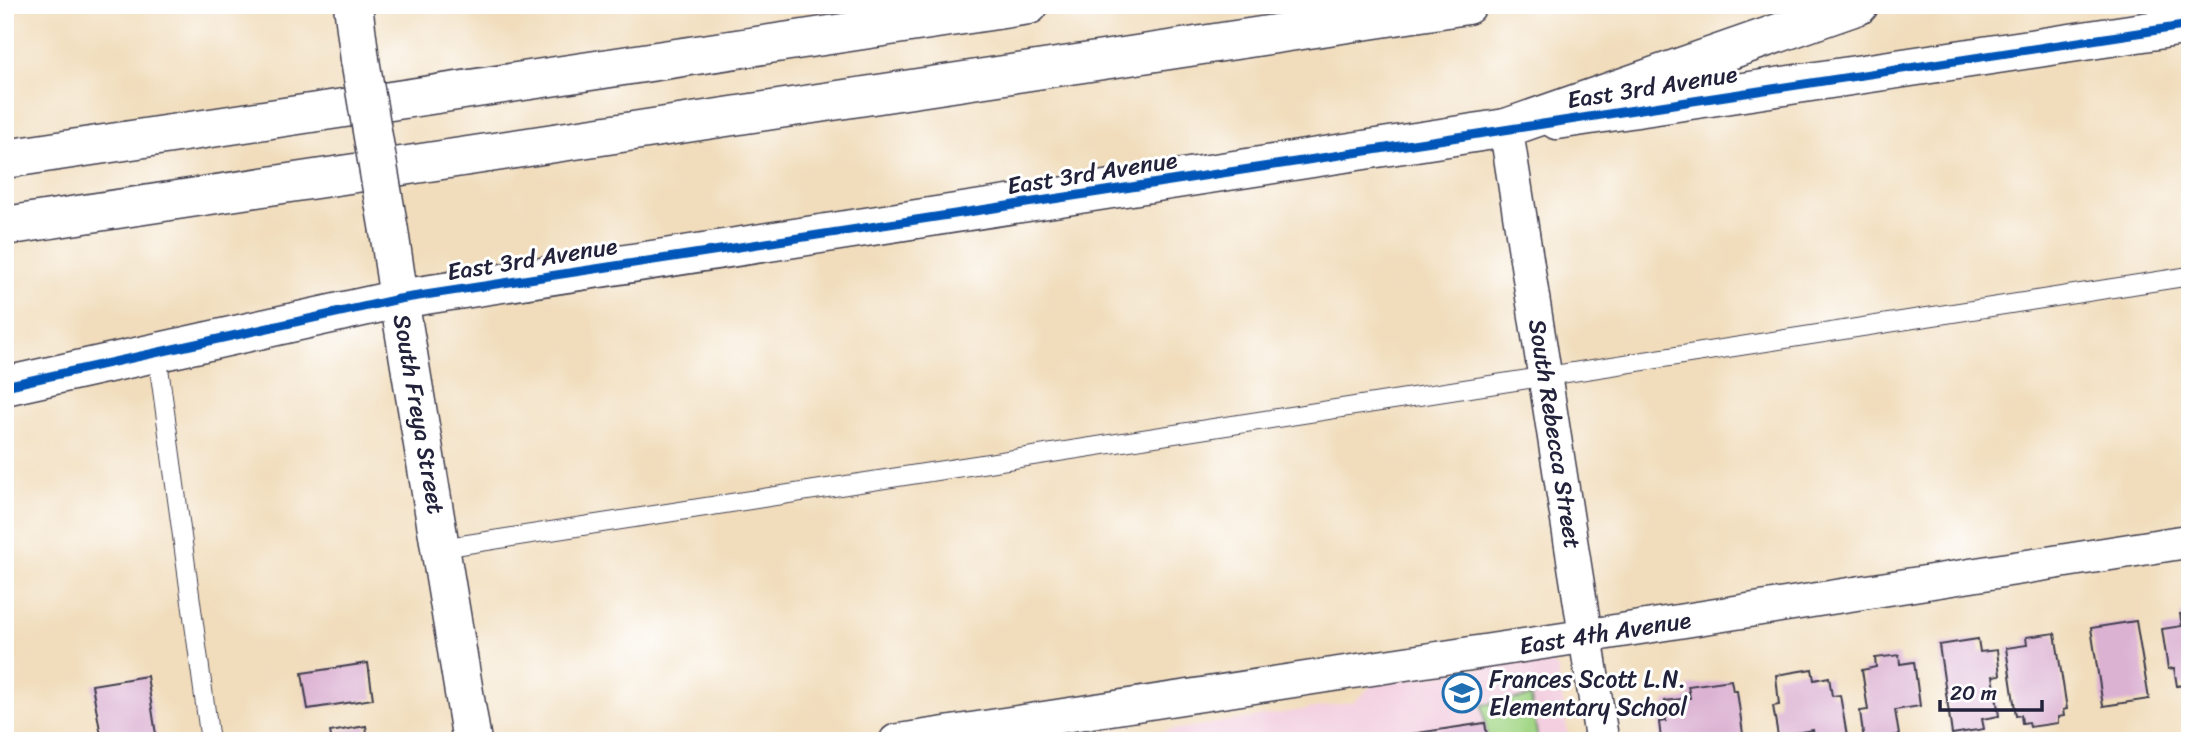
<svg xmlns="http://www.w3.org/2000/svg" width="2195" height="746" font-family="Sriracha,sans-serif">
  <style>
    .built { fill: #f3cfdf }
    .green { fill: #a3d787; stroke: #627c61; stroke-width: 2 }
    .building { fill: #dcb2d3 }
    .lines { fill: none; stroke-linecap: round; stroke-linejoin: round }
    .service-casing { stroke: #413e4e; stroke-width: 20 }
    .minor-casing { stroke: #413e4e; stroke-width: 36 }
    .tertiary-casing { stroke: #413e4e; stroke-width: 41 }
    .secondary-casing { stroke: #413e4e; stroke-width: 41 }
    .primary-casing { stroke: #413e4e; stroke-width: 41 }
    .motorway-casing { stroke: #413e4e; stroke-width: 41 }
    .service { stroke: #fff; stroke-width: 18 }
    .minor { stroke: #fff; stroke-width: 33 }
    .tertiary { stroke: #fff; stroke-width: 38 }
    .secondary { stroke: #fff; stroke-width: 38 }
    .primary { stroke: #fff; stroke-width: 38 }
    .motorway { stroke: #fff; stroke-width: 38 }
    .primary-bridge-casing { stroke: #413e4e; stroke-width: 41; stroke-linecap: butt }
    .primary-bridge { stroke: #fff; stroke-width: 38 }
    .cycleway-casing { stroke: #fff; stroke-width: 13 }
    .cycleway { stroke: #0057b8; stroke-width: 9 }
    .labels { text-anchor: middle; stroke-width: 6; stroke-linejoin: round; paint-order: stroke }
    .street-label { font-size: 24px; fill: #22223b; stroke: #fff }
    .poi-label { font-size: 24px; fill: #22223b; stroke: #fff; text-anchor: start }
  </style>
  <rect width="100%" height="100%" fill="#fff"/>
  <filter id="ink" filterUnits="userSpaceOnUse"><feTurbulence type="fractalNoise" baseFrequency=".0143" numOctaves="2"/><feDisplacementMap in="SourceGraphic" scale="14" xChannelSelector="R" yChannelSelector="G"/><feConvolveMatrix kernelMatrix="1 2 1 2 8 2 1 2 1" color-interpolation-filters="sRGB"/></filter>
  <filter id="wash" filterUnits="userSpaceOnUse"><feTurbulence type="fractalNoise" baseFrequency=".00686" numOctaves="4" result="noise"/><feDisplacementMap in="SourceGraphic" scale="28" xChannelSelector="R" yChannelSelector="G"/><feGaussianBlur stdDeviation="1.57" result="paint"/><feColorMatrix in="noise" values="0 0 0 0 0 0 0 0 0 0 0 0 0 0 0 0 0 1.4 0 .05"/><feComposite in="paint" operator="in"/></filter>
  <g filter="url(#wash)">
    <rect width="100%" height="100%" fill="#f1ddbc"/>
    <!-- built -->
    <polygon class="built" points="1541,659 1551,662 1558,669 1569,741 1098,741 1354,702 1372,685"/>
    <!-- green -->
    <polygon class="green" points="1531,697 1538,741 1488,741 1482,705"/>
    <g id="blocks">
      <!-- building -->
      <g class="building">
        <polygon points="2190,612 2190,684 2177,686 2174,668 2168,669 2162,629 2182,626 2180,614"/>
        <polygon points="2136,621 2149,699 2103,706 2091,628"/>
        <polygon points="2055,633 2067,709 2063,710 2064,716 2058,717 2058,723 2030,727 2029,722 2022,723 2021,715 2016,716 2006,648 2027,645 2026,637"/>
        <polygon points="1978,639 1980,652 1997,650 2000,675 1993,676 1999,716 1982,719 1984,729 1952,734 1939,645"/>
        <polygon points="1899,655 1900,664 1914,662 1920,706 1895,710 1899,735 1864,741 1860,711 1868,710 1862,670 1876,667 1875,658"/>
        <polygon points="368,663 373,699 308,709 302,673"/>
        <polygon points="1812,669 1814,680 1829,677 1832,696 1840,695 1847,736 1815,741 1813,730 1778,736 1773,706 1779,705 1776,675"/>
        <polygon points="147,676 157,741 102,741 92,685"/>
        <polygon points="1731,680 1733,691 1737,691 1744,741 1661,739 1659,722 1666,721 1665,701 1690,698 1688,686"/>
        <polygon points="1485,723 1488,741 1377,741 1377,739"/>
        <polygon points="366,726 368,741 332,741 330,732"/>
      </g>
    </g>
  </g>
  <g filter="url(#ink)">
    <use href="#blocks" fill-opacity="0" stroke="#413e4e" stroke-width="2"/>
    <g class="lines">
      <defs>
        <g id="service">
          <polyline points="157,353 210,741"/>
          <polyline points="442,548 2190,276"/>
        </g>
        <g id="minor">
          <polyline points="1506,128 1602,741"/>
          <polyline points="896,741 1586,636 2190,541"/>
        </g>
        <polyline id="tertiary" points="1557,120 2190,25"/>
        <polyline id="secondary" points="399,299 472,741"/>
        <g id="primary">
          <polyline points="353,5 360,60"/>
          <polyline points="389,231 399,299"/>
          <polyline points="5,386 399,299 1506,128"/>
        </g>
        <g id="motorway">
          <polyline points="1506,128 1859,5"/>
          <polyline points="5,159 1029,5"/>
          <polyline points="5,226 1467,5"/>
        </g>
      </defs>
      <!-- service casing -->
      <use href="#service" class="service-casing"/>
      <!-- minor casing -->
      <use href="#minor" class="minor-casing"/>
      <!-- tertiary casing -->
      <use href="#tertiary" class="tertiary-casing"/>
      <!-- secondary casing -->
      <use href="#secondary" class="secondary-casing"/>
      <!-- primary casing -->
      <use href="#primary" class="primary-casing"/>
      <!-- motorway casing -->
      <use href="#motorway" class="motorway-casing"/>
      <!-- service -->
      <use href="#service" class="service"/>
      <!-- minor -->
      <use href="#minor" class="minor"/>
      <!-- tertiary -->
      <use href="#tertiary" class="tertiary"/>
      <!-- secondary -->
      <use href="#secondary" class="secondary"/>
      <!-- primary -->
      <use href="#primary" class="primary"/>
      <!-- motorway -->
      <use href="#motorway" class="motorway"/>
      <defs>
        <polyline id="primary-bridge" points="360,60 389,231"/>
      </defs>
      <!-- primary-bridge casing -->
      <use href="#primary-bridge" class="primary-bridge-casing"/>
      <!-- primary-bridge -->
      <use href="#primary-bridge" class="primary-bridge"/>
      <defs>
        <polyline id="cycleway" points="5,386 399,299 2190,25"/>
      </defs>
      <!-- cycleway casing -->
      <use href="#cycleway" class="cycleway-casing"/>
      <!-- cycleway -->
      <use href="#cycleway" class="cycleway"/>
    </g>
  </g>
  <!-- icons -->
  <defs>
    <symbol id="school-ring" viewBox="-11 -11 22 22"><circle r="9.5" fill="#fff" stroke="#1f6fb2" stroke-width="1.5"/><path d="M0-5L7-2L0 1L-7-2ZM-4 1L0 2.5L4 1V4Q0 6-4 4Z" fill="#1f6fb2"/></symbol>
  </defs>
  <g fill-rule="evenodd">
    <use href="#school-ring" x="1440" y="671" width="44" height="44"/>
  </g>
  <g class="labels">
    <!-- street labels -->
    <g class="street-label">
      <text transform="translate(1652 87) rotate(-9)" y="8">East 3rd Avenue</text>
      <text transform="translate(1092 173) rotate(-9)" y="8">East 3rd Avenue</text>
      <text transform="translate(532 259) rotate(-9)" y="8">East 3rd Avenue</text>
      <text transform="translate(419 414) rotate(80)" y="8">South Freya Street</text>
      <text transform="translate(1555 434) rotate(81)" y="8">South Rebecca Street</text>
      <text transform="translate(1605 633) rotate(-9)" y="8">East 4th Avenue</text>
    </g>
    <!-- poi labels -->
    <g class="poi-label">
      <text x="1489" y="687">Frances Scott L.N.<tspan x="1489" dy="28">Elementary School</tspan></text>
    </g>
  </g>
  <!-- margin -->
  <rect width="2195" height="746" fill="none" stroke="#fff" stroke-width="28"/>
  <!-- scale -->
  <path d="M1940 700v10h102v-10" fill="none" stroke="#22223b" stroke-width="3.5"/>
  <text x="1950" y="700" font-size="21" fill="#22223b" stroke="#ffffff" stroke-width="5" paint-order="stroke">20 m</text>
</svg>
